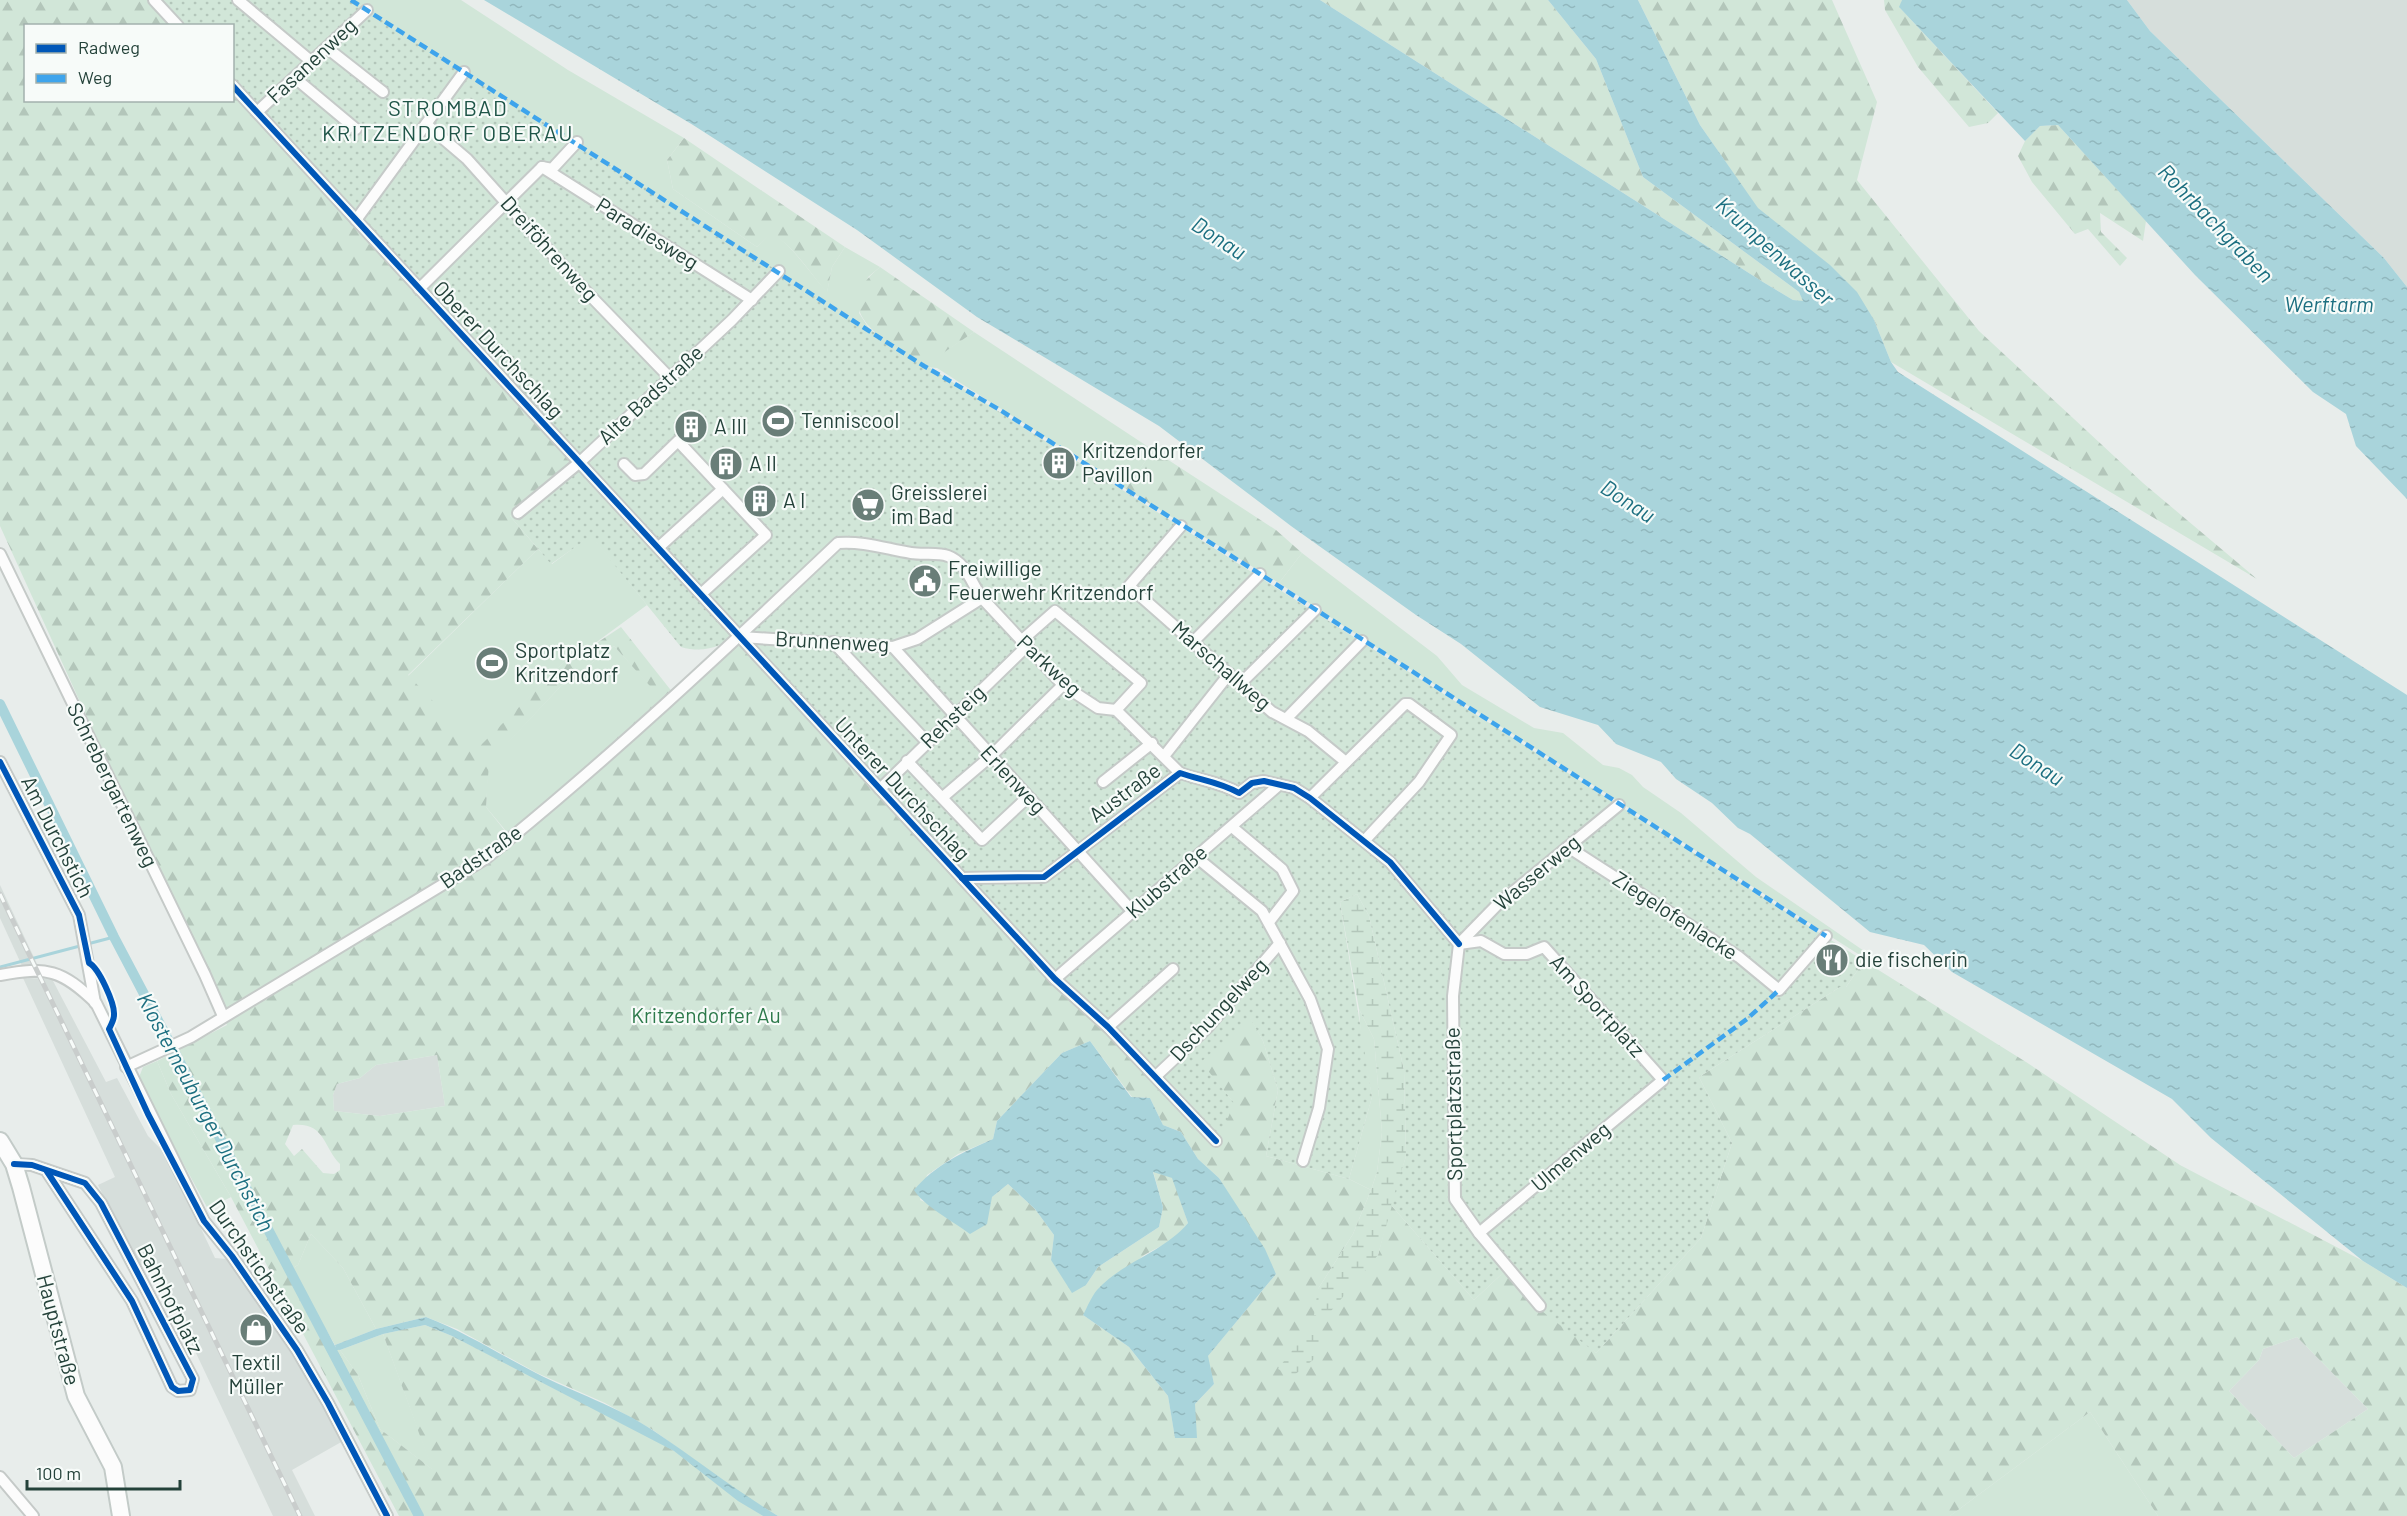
<svg xmlns="http://www.w3.org/2000/svg" width="2407" height="1516" font-family="Barlow,sans-serif">
  <style>
    .built { fill: #d6dedb }
    .green { fill: #d1e6d8 }
    .forest { fill: url(#forest-firs); fill-rule: evenodd }
    .wetland { fill: url(#wetland-marsh) }
    .garden { fill: url(#garden-dots) }
    .water { fill: url(#water-ripples) }
    .lines { fill: none; stroke-linecap: round; stroke-linejoin: round }
    .stream { stroke: #a9d4db; stroke-width: 3 }
    .canal { stroke: #a9d4db; stroke-width: 10 }
    .minor-casing { stroke: #c5cac8; stroke-width: 14 }
    .secondary-casing { stroke: #c3cbc8; stroke-width: 20 }
    .minor { stroke: #fcfcfc; stroke-width: 10 }
    .secondary { stroke: #fcfcfc; stroke-width: 16 }
    .rail-casing { stroke: #c9cdcc; stroke-width: 5 }
    .rail { stroke: #f7fbf9; stroke-width: 3; stroke-dasharray: 9; stroke-linecap: butt }
    .quiet { stroke: #3ea4ec; stroke-width: 4.5; stroke-dasharray: 9 4.5; stroke-linecap: butt }
    .cycleway-casing { stroke: #f7fbf9; stroke-width: 10 }
    .cycleway { stroke: #0057b8; stroke-width: 6 }
    .labels { text-anchor: middle; stroke-width: 4.5; stroke-linejoin: round; paint-order: stroke }
    .street-label { font-size: 21px; fill: #24423a; stroke: #f7fbf9 }
    .poi-label { font-size: 21px; fill: #24423a; stroke: #f7fbf9; text-anchor: start }
    .park-label { font-size: 21px; fill: #2d7a4b; stroke: #f7fbf9 }
    .neighbourhood-label { font-size: 22px; letter-spacing: 1.5px; fill: #1f5548; stroke: #f7fbf9 }
    .water-label { font-size: 22px; font-style: italic; fill: #1c6f80; stroke: #f7fbf9 }
  </style>
  <defs>
    <pattern id="forest-firs" width="22" height="20" patternUnits="userSpaceOnUse" patternTransform="scale(1.5)"><rect width="22" height="20" fill="#d1e6d8"/><path d="M5 1l3.5 6h-7zM16 11l3.5 6h-7z" fill="#b3c6ba"/></pattern>
    <pattern id="wetland-marsh" width="20" height="14" patternUnits="userSpaceOnUse" patternTransform="scale(1.5)"><rect width="20" height="14" fill="#d1e6d8"/><path d="M1 5h8M5 5V1M11 12h8M15 12V8" fill="none" stroke="#b3c6ba"/></pattern>
    <pattern id="garden-dots" width="8" height="8" patternUnits="userSpaceOnUse" patternTransform="scale(1.5)"><rect width="8" height="8" fill="#d1e6d8"/><path d="M2 2h.1M6 6h.1" fill="none" stroke="#b3c6ba" stroke-width="1.8" stroke-linecap="round"/></pattern>
    <pattern id="water-ripples" width="26" height="14" patternUnits="userSpaceOnUse" patternTransform="scale(1.5)"><rect width="26" height="14" fill="#a9d4db"/><path d="M2 4q2-2 4 0t4 0M15 11q2-2 4 0t4 0" fill="none" stroke="#91b7bd"/></pattern>
  </defs>
  <rect width="100%" height="100%" fill="#e8edeb"/>
  <!-- built -->
  <g class="built">
    <polygon points="2127,0 2407,0 2407,287 2384,258 2150,31"/>
    <polygon points="0,885 38,966 23,968 0,918"/>
    <polygon points="23,978 52,979 106,1082 117,1078 148,1136 165,1153 215,1258 227,1259 311,1383 343,1441 292,1470 315,1516 273,1516 152,1260 139,1266 98,1185 115,1177"/>
    <polygon points="437,1055 445,1106 380,1116 334,1111 333,1095 337,1084 360,1078 376,1065"/>
    <polygon points="2297,1337 2368,1409 2294,1458 2229,1391 2259,1360 2263,1349"/>
  </g>
  <!-- green -->
  <g class="green">
    <path d="M 351,0 L 461,0 L 568,70 L 684,138 L 667,160 L 673,189 L 757,247 L 771,232 C 794,247 808,271 827,292 L 832,267 L 845,247 L 880,267 L 868,277 L 859,313 L 870,330 Z"/>
    <polygon points="974,332 1153,450 1126,489 937,368 926,367 1177,527 1125,583 914,359 924,365"/>
    <polygon points="591,535 647,605 583,652 575,651 478,749 408,676 538,549 552,564"/>
    <polygon points="1302,553 1437,656 1462,685 1534,728 1563,733 1603,765 1619,768 1632,775 1643,787 1681,813 1756,877 1867,953 1866,959 1363,639 1279,583"/>
    <polygon points="614,646 659,695 506,831 486,807 488,763 560,687"/>
    <polygon points="1359,1009 1374,1039 1382,1132 1377,1172 1371,1190 1349,1179 1372,1097 1361,1038"/>
    <polygon points="157,1061 171,1094 231,1197 208,1209 138,1080 143,1067"/>
    <polygon points="311,1234 343,1268 376,1329 335,1345 291,1269 298,1265"/>
    <polygon points="383,1334 433,1470 380,1429 358,1375 340,1350"/>
    <polygon points="2090,1412 2158,1516 1950,1516"/>
  </g>
  <!-- forest -->
  <g class="forest">
    <path d="M 0,0 L 154,0 L 178,25 L 26,26 L 26,100 L 232,100 L 233,85 L 580,462 L 510,516 L 538,549 L 408,675 L 478,748 L 575,651 L 583,652 L 621,627 L 677,698 L 740,642 L 1234,1103 L 1200,1062 L 1250,1017 L 1263,1041 L 1278,1090 L 1266,1156 L 1349,1179 L 1371,1190 L 1353,1234 L 1318,1289 L 1378,1255 L 1391,1205 L 1474,1300 L 1505,1271 L 1596,1353 L 1701,1238 L 1732,1143 L 1699,1077 L 1840,987 L 1846,987 L 1864,961 L 2026,1062 L 2180,1165 L 2363,1261 L 2407,1288 L 2407,1516 L 2158,1516 L 2090,1412 L 1950,1516 L 778,1516 L 743,1495 L 653,1430 L 605,1403 L 537,1373 L 457,1329 L 426,1317 L 376,1329 L 343,1268 L 311,1234 L 298,1265 L 291,1269 L 336,1349 L 340,1350 L 358,1375 L 380,1429 L 432,1469 L 383,1334 L 425,1325 L 452,1336 C 526,1373 600,1408 671,1449 C 704,1468 730,1497 763,1516 L 399,1516 L 231,1197 L 171,1094 L 157,1061 L 227,1025 L 0,526 ZM 614,646 L 658,695 L 505,831 L 486,807 L 489,763 L 560,687 ZM 1090,1041 L 1132,1097 L 1150,1098 L 1163,1125 L 1181,1132 L 1198,1159 L 1219,1178 L 1276,1274 L 1207,1357 L 1214,1384 L 1195,1404 L 1175,1437 L 1168,1396 L 1129,1347 L 1083,1315 L 1144,1255 L 1176,1238 L 1188,1223 L 1173,1178 L 1153,1171 L 1163,1207 L 1159,1227 L 1098,1267 L 1086,1285 L 1051,1260 L 1054,1235 L 1035,1209 L 1008,1184 L 992,1197 L 932,1205 L 920,1200 L 927,1175 L 958,1154 L 993,1139 L 997,1121 L 1062,1053 ZM 437,1055 L 445,1106 L 380,1116 L 334,1111 L 333,1095 L 337,1084 L 360,1078 L 376,1065 ZM 293,1125 C 325,1122 323,1147 340,1164 L 340,1170 L 334,1174 L 323,1173 L 302,1149 L 294,1156 L 285,1144 ZM 2297,1337 L 2368,1409 L 2294,1458 L 2229,1391 L 2259,1360 L 2263,1349 Z"/>
    <polygon points="1320,0 1548,0 1596,59 1643,177 1799,292 1804,302 1793,300 1763,282"/>
    <polygon points="1638,0 1832,0 1877,102 1857,180 1979,331 2143,483 2257,579 1891,362 1874,320 1829,265 1758,209 1700,125"/>
    <polygon points="1884,0 1902,0 1900,8 1998,113 1988,123 1969,127 1918,67 1885,10"/>
    <polygon points="2058,125 2146,221 2143,241 2100,213 2101,232 2127,258 2120,266 2088,229 2075,234 2032,182 2018,156 2025,141 2040,126"/>
    <path d="M 684,138 L 845,247 L 832,267 L 827,293 C 809,272 795,247 771,233 L 757,247 L 673,189 L 667,160 Z"/>
    <path d="M 880,267 L 974,332 L 924,366 C 888,342 824,312 880,267 Z"/>
    <polygon points="1153,450 1276,530 1302,553 1279,583 1126,489"/>
  </g>
  <!-- wetland -->
  <g class="wetland">
    <polygon points="1357,894 1369,916 1404,1070 1406,1156 1378,1255 1326,1317 1314,1315 1318,1289 1353,1234 1371,1190 1377,1172 1382,1132 1374,1039 1359,1009 1340,902"/>
    <polygon points="1310,1327 1324,1333 1318,1356 1293,1376 1278,1369"/>
  </g>
  <!-- garden -->
  <path class="garden" d="M 154,0 L 351,0 L 1864,961 L 1846,987 L 1840,987 L 1699,1077 L 1732,1143 L 1701,1238 L 1596,1353 L 1538,1308 L 1505,1271 L 1474,1300 L 1391,1205 L 1406,1156 L 1404,1070 L 1369,916 L 1357,894 L 1340,902 L 1372,1097 L 1349,1179 L 1266,1156 L 1278,1090 L 1263,1041 L 1250,1018 L 1201,1062 L 1234,1103 L 1219,1140 L 1057,978 L 741,633 C 721,646 705,654 681,647 L 591,536 L 551,564 L 510,516 L 579,463 L 233,85 L 232,26 L 178,25 Z"/>
  <!-- water -->
  <g class="water">
    <polygon points="484,0 1320,0 1763,282 1793,300 1803,301 1799,292 1643,177 1596,59 1548,0 1638,0 1700,125 1758,208 1830,265 1857,292 1874,320 1891,362 1898,372 2407,695 2407,1288 2363,1261 2211,1138 2172,1099 1952,972 1924,945 1870,932 1750,834 1738,828 1712,803 1676,779 1661,762 1616,744 1598,725 1540,707 1461,644 1416,615 1291,526 1159,426 977,317 857,230 693,125"/>
    <polygon points="1902,0 2127,0 2150,31 2384,258 2407,287 2407,499 2356,446 2346,414 2313,392 2195,275 2058,125 2040,126 2025,141 1899,7"/>
    <path d="M 1090,1041 L 1131,1097 L 1150,1098 L 1163,1125 L 1181,1132 L 1198,1159 L 1219,1178 L 1265,1249 L 1276,1274 L 1208,1356 L 1214,1384 L 1195,1404 L 1197,1438 L 1175,1438 L 1168,1396 L 1129,1347 L 1083,1315 C 1087,1308 1091,1297 1097,1290 C 1122,1262 1164,1252 1188,1223 L 1172,1178 L 1153,1172 L 1163,1207 L 1159,1227 L 1098,1267 L 1086,1285 L 1072,1293 L 1051,1260 L 1054,1235 L 1035,1209 L 1008,1184 L 992,1197 L 987,1224 L 970,1234 C 954,1222 924,1206 914,1190 C 935,1165 963,1152 993,1139 L 997,1121 L 1062,1053 Z"/>
    <path d="M 426,1317 C 465,1332 499,1354 536,1373 C 575,1393 617,1406 654,1431 C 696,1459 735,1490 778,1516 L 763,1516 L 738,1501 L 674,1451 L 452,1336 L 425,1325 L 383,1334 L 340,1350 L 336,1349 L 335,1345 L 376,1329 Z"/>
  </g>
  <g class="lines">
    <!-- stream -->
    <g class="stream">
      <polyline points="0,967 114,937"/>
      <polyline points="332,1350 339,1348"/>
    </g>
    <!-- canal -->
    <polyline class="canal" points="0,704 114,937 419,1516"/>
    <defs>
      <g id="minor">
        <polyline points="154,0 178,26"/>
        <polyline points="238,0 312,62"/>
        <polyline points="327,48 383,92"/>
        <polyline points="295,78 356,129"/>
        <polyline points="232,85 1055,979 1108,1027 1216,1141"/>
        <polyline points="257,112 367,10"/>
        <polyline points="426,124 467,159 579,284 669,377"/>
        <polyline points="542,167 752,300"/>
        <polyline points="356,220 464,72"/>
        <polyline points="419,289 542,167 552,169 577,142"/>
        <polyline points="624,464 635,475 644,474 678,441 766,535 701,594"/>
        <polyline points="518,513 580,462 732,320 779,271"/>
        <polyline points="1181,526 1129,586 1272,712 1308,731 1346,762"/>
        <polyline points="659,547 723,489"/>
        <polyline points="0,554 205,975 223,1016"/>
        <polyline points="741,637 893,647 917,639 982,598"/>
        <polyline points="1021,641 1055,611 1141,683 1116,710"/>
        <polyline points="833,642 927,742"/>
        <polyline points="1193,642 1260,574"/>
        <polyline points="893,647 1133,912"/>
        <polyline points="1241,683 1315,610"/>
        <polyline points="1287,718 1362,641"/>
        <polyline points="1165,755 1229,674"/>
        <polyline points="907,761 982,840 1028,797"/>
        <polyline points="0,762 79,915 95,1003"/>
        <polyline points="1103,782 1152,743"/>
        <polyline points="880,789 1027,646"/>
        <polyline points="943,797 991,756 1063,685"/>
        <polyline points="1310,798 1405,704 1409,704 1451,735 1419,782 1365,840"/>
        <polyline points="1232,827 1282,869 1293,891 1269,922"/>
        <polyline points="1568,847 1739,957 1779,990 1826,936"/>
        <polyline points="1196,857 1262,911 1310,999 1328,1049 1319,1108 1303,1161"/>
        <path d="M 962,878 L 1044,877 L 1180,773 C 1200,780 1220,782 1239,793 L 1252,783 L 1264,781 L 1294,788 L 1310,798 L 1390,862 L 1459,944"/>
        <polyline points="1459,944 1481,941 1504,954 1527,954 1544,947 1663,1080 1479,1233"/>
        <polyline points="1459,944 1453,996 1455,1199 1479,1233 1540,1306"/>
        <polyline points="1459,944 1497,905 1619,805"/>
        <path d="M 0,975 C 47,966 62,970 96,1003 L 204,1221 L 232,1256 L 297,1350 L 328,1403 L 387,1516"/>
        <polyline points="1055,979 1279,785"/>
        <polyline points="1108,1027 1173,969"/>
        <path d="M 126,1067 L 191,1037 L 485,859 C 608,760 724,651 838,543 C 864,541 886,549 911,553 C 923,555 938,552 948,556 C 967,563 972,585 982,598 L 1063,685 L 1098,708 L 1116,710 L 1180,773"/>
        <polyline points="1156,1076 1207,1028 1280,943"/>
        <polyline points="14,1164 32,1165 85,1183 101,1203 193,1379 190,1390 178,1391 172,1387 132,1301 46,1170"/>
        <polyline points="0,1477 33,1516"/>
      </g>
      <polyline id="secondary" points="0,1141 14,1164 21,1187 76,1396 113,1467 121,1516"/>
    </defs>
    <!-- minor casing -->
    <use href="#minor" class="minor-casing"/>
    <!-- secondary casing -->
    <use href="#secondary" class="secondary-casing"/>
    <!-- minor -->
    <use href="#minor" class="minor"/>
    <!-- secondary -->
    <use href="#secondary" class="secondary"/>
    <defs>
      <polyline id="rail" points="0,894 300,1516"/>
    </defs>
    <!-- rail casing -->
    <use href="#rail" class="rail-casing"/>
    <!-- rail -->
    <use href="#rail" class="rail"/>
    <!-- quiet -->
    <g class="quiet">
      <polyline points="351,0 924,366 1000,410 1260,574 1826,936"/>
      <polyline points="1663,1080 1747,1019 1779,990"/>
    </g>
    <defs>
      <g id="cycleway">
        <polyline points="232,85 1055,979 1108,1027 1216,1141"/>
        <path d="M 0,762 L 79,915 L 89,963 C 99,968 115,1004 114,1015 C 114,1020 111,1025 109,1029 L 148,1114 L 204,1221 L 232,1256 L 297,1350 L 328,1403 L 387,1516"/>
        <path d="M 962,878 L 1044,877 L 1180,773 C 1200,780 1220,782 1239,793 L 1252,783 L 1264,781 L 1294,788 L 1310,798 L 1390,862 L 1459,944"/>
        <polyline points="14,1164 32,1165 85,1183 101,1203 193,1379 190,1390 178,1391 172,1387 132,1301 46,1170"/>
      </g>
    </defs>
    <!-- cycleway casing -->
    <use href="#cycleway" class="cycleway-casing"/>
    <!-- cycleway -->
    <use href="#cycleway" class="cycleway"/>
  </g>
  <!-- icons -->
  <defs>
    <symbol id="stadium-disc" viewBox="-11 -11 22 22"><circle r="9.5" fill="#697e78" stroke="#f7fbf9"/><path d="M0-5a6.5 5 0 1 0 0 10a6.5 5 0 1 0 0-10ZM-3.5-1.8h7v3.6h-7Z" fill="#fff"/></symbol>
    <symbol id="building-disc" viewBox="-11 -11 22 22"><circle r="9.5" fill="#697e78" stroke="#f7fbf9"/><path d="M-4-6H4V6H1V3H-1V6H-4ZM-2.5-4.3h1.7v1.8h-1.7ZM.8-4.3h1.7v1.8H.8ZM-2.5-1h1.7V.8h-1.7ZM.8-1h1.7V.8H.8Z" fill="#fff"/></symbol>
    <symbol id="supermarket-disc" viewBox="-11 -11 22 22"><circle r="9.5" fill="#697e78" stroke="#f7fbf9"/><path d="M-6-5.5h2.5l.6 2H6L4.5 2H-2.5L-4.4-4H-6ZM-1.5 3.2a1.3 1.3 0 1 0 .1 0ZM3 3.2a1.3 1.3 0 1 0 .1 0Z" fill="#fff"/></symbol>
    <symbol id="civic-disc" viewBox="-11 -11 22 22"><circle r="9.5" fill="#697e78" stroke="#f7fbf9"/><path d="M-.6-6.5H3V-4.5H.6V-3L4-1V1h2V6H-6V1h2V-1L-.6-3ZM-1.2 2.5V6h2.4V2.5Z" fill="#fff"/></symbol>
    <symbol id="restaurant-disc" viewBox="-11 -11 22 22"><circle r="9.5" fill="#697e78" stroke="#f7fbf9"/><path d="M-5-6h1v4h1v-4h1v4h1v-4h1v5L-1.5 .5V6h-2V.5L-5-1ZM5-6V6H3V1.5H1.5Q1.5-4 5-6Z" fill="#fff"/></symbol>
    <symbol id="shop-disc" viewBox="-11 -11 22 22"><circle r="9.5" fill="#697e78" stroke="#f7fbf9"/><path d="M-5-2.5h2.3a2.7 3.5 0 0 1 5.4 0H5L5.5 6h-11ZM-1.5-2.5h3a1.5 2.3 0 0 0-3 0Z" fill="#fff"/></symbol>
  </defs>
  <g fill-rule="evenodd">
    <use href="#stadium-disc" x="759" y="402" width="38" height="38"/>
    <use href="#building-disc" x="672" y="408" width="38" height="38"/>
    <use href="#building-disc" x="1040" y="444" width="38" height="38"/>
    <use href="#building-disc" x="707" y="445" width="38" height="38"/>
    <use href="#building-disc" x="741" y="482" width="38" height="38"/>
    <use href="#supermarket-disc" x="849" y="486" width="38" height="38"/>
    <use href="#civic-disc" x="906" y="562" width="38" height="38"/>
    <use href="#stadium-disc" x="473" y="644" width="38" height="38"/>
    <use href="#restaurant-disc" x="1813" y="941" width="38" height="38"/>
    <use href="#shop-disc" x="237" y="1311" width="38" height="38"/>
  </g>
  <g class="labels">
    <!-- street labels -->
    <g class="street-label">
      <text transform="translate(312 61) rotate(-43)" y="7">Fasanenweg</text>
      <text transform="translate(647 234) rotate(32)" y="7">Paradiesweg</text>
      <text transform="translate(549 249) rotate(48)" y="7">Dreiföhrenweg</text>
      <text transform="translate(498 350) rotate(47)" y="7">Oberer Durchschlag</text>
      <text transform="translate(651 395) rotate(-43)" y="7">Alte Badstraße</text>
      <text transform="translate(832 642) rotate(3)" y="7">Brunnenweg</text>
      <text transform="translate(1049 666) rotate(43)" y="7">Parkweg</text>
      <text transform="translate(1221 666) rotate(41)" y="7">Marschallweg</text>
      <text transform="translate(953 717) rotate(-44)" y="7">Rehsteig</text>
      <text transform="translate(1013 780) rotate(47)" y="7">Erlenweg</text>
      <text transform="translate(112 785) rotate(64)" y="7">Schrebergartenweg</text>
      <text transform="translate(902 789) rotate(47)" y="7">Unterer Durchschlag</text>
      <text transform="translate(1125 793) rotate(-37)" y="7">Austraße</text>
      <text transform="translate(57 837) rotate(63)" y="7">Am Durchstich</text>
      <text transform="translate(481 857) rotate(-35)" y="7">Badstraße</text>
      <text transform="translate(1537 873) rotate(-40)" y="7">Wasserweg</text>
      <text transform="translate(1167 882) rotate(-41)" y="7">Klubstraße</text>
      <text transform="translate(1675 916) rotate(33)" y="7">Ziegelofenlacke</text>
      <text transform="translate(1597 1006) rotate(48)" y="7">Am Sportplatz</text>
      <text transform="translate(1219 1010) rotate(-47)" y="7">Dschungelweg</text>
      <text transform="translate(1454 1104) rotate(-91)" y="7">Sportplatzstraße</text>
      <text transform="translate(1571 1157) rotate(-40)" y="7">Ulmenweg</text>
      <text transform="translate(259 1267) rotate(55)" y="7">Durchstichstraße</text>
      <text transform="translate(170 1299) rotate(63)" y="7">Bahnhofplatz</text>
      <text transform="translate(58 1330) rotate(75)" y="7">Hauptstraße</text>
    </g>
    <!-- poi labels -->
    <g class="poi-label">
      <text x="801" y="428">Tenniscool</text>
      <text x="714" y="434">A III</text>
      <text x="1082" y="458">Kritzendorfer<tspan x="1082" dy="24">Pavillon</tspan></text>
      <text x="749" y="471">A II</text>
      <text x="891" y="500">Greisslerei<tspan x="891" dy="24">im Bad</tspan></text>
      <text x="783" y="508">A I</text>
      <text x="948" y="576">Freiwillige<tspan x="948" dy="24">Feuerwehr Kritzendorf</tspan></text>
      <text x="515" y="658">Sportplatz<tspan x="515" dy="24">Kritzendorf</tspan></text>
      <text x="1855" y="967">die fischerin</text>
      <text x="256" y="1370" text-anchor="middle">Textil<tspan x="256" dy="24">Müller</tspan></text>
    </g>
    <!-- park labels -->
    <g class="park-label">
      <text x="706" y="1023">Kritzendorfer Au</text>
    </g>
    <!-- neighbourhood labels -->
    <g class="neighbourhood-label">
      <text x="448" y="116">STROMBAD<tspan x="448" dy="25">KRITZENDORF OBERAU</tspan></text>
    </g>
    <!-- water labels -->
    <g class="water-label">
      <text transform="translate(2216 223) rotate(46)" y="8">Rohrbachgraben</text>
      <text transform="translate(1219 238) rotate(33)" y="8">Donau</text>
      <text transform="translate(1775 251) rotate(42)" y="8">Krumpenwasser</text>
      <text x="2329" y="312">Werftarm</text>
      <text transform="translate(1628 501) rotate(33)" y="8">Donau</text>
      <text transform="translate(2037 764) rotate(33)" y="8">Donau</text>
      <text transform="translate(206 1112) rotate(62)" y="8">Klosterneuburger Durchstich</text>
    </g>
  </g>
  <!-- legend -->
  <rect x="24" y="24" width="210" height="78" fill="#f7fbf9" stroke="#a3b1ad" stroke-width="1.5"/>
  <rect x="36" y="44" width="30" height="9" fill="#0057b8" stroke="#a3b1ad" stroke-width="1.5"/>
  <text x="78" y="54" font-size="18" fill="#24423a">Radweg</text>
  <rect x="36" y="74" width="30" height="9" fill="#3ea4ec" stroke="#a3b1ad" stroke-width="1.5"/>
  <text x="78" y="84" font-size="18" fill="#24423a">Weg</text>
  <!-- scale -->
  <path d="M27 1480v9h153v-9" fill="none" stroke="#24423a" stroke-width="3"/>
  <text x="36" y="1480" font-size="18" fill="#24423a" stroke="#f7fbf9" stroke-width="4.5" paint-order="stroke">100 m</text>
</svg>
